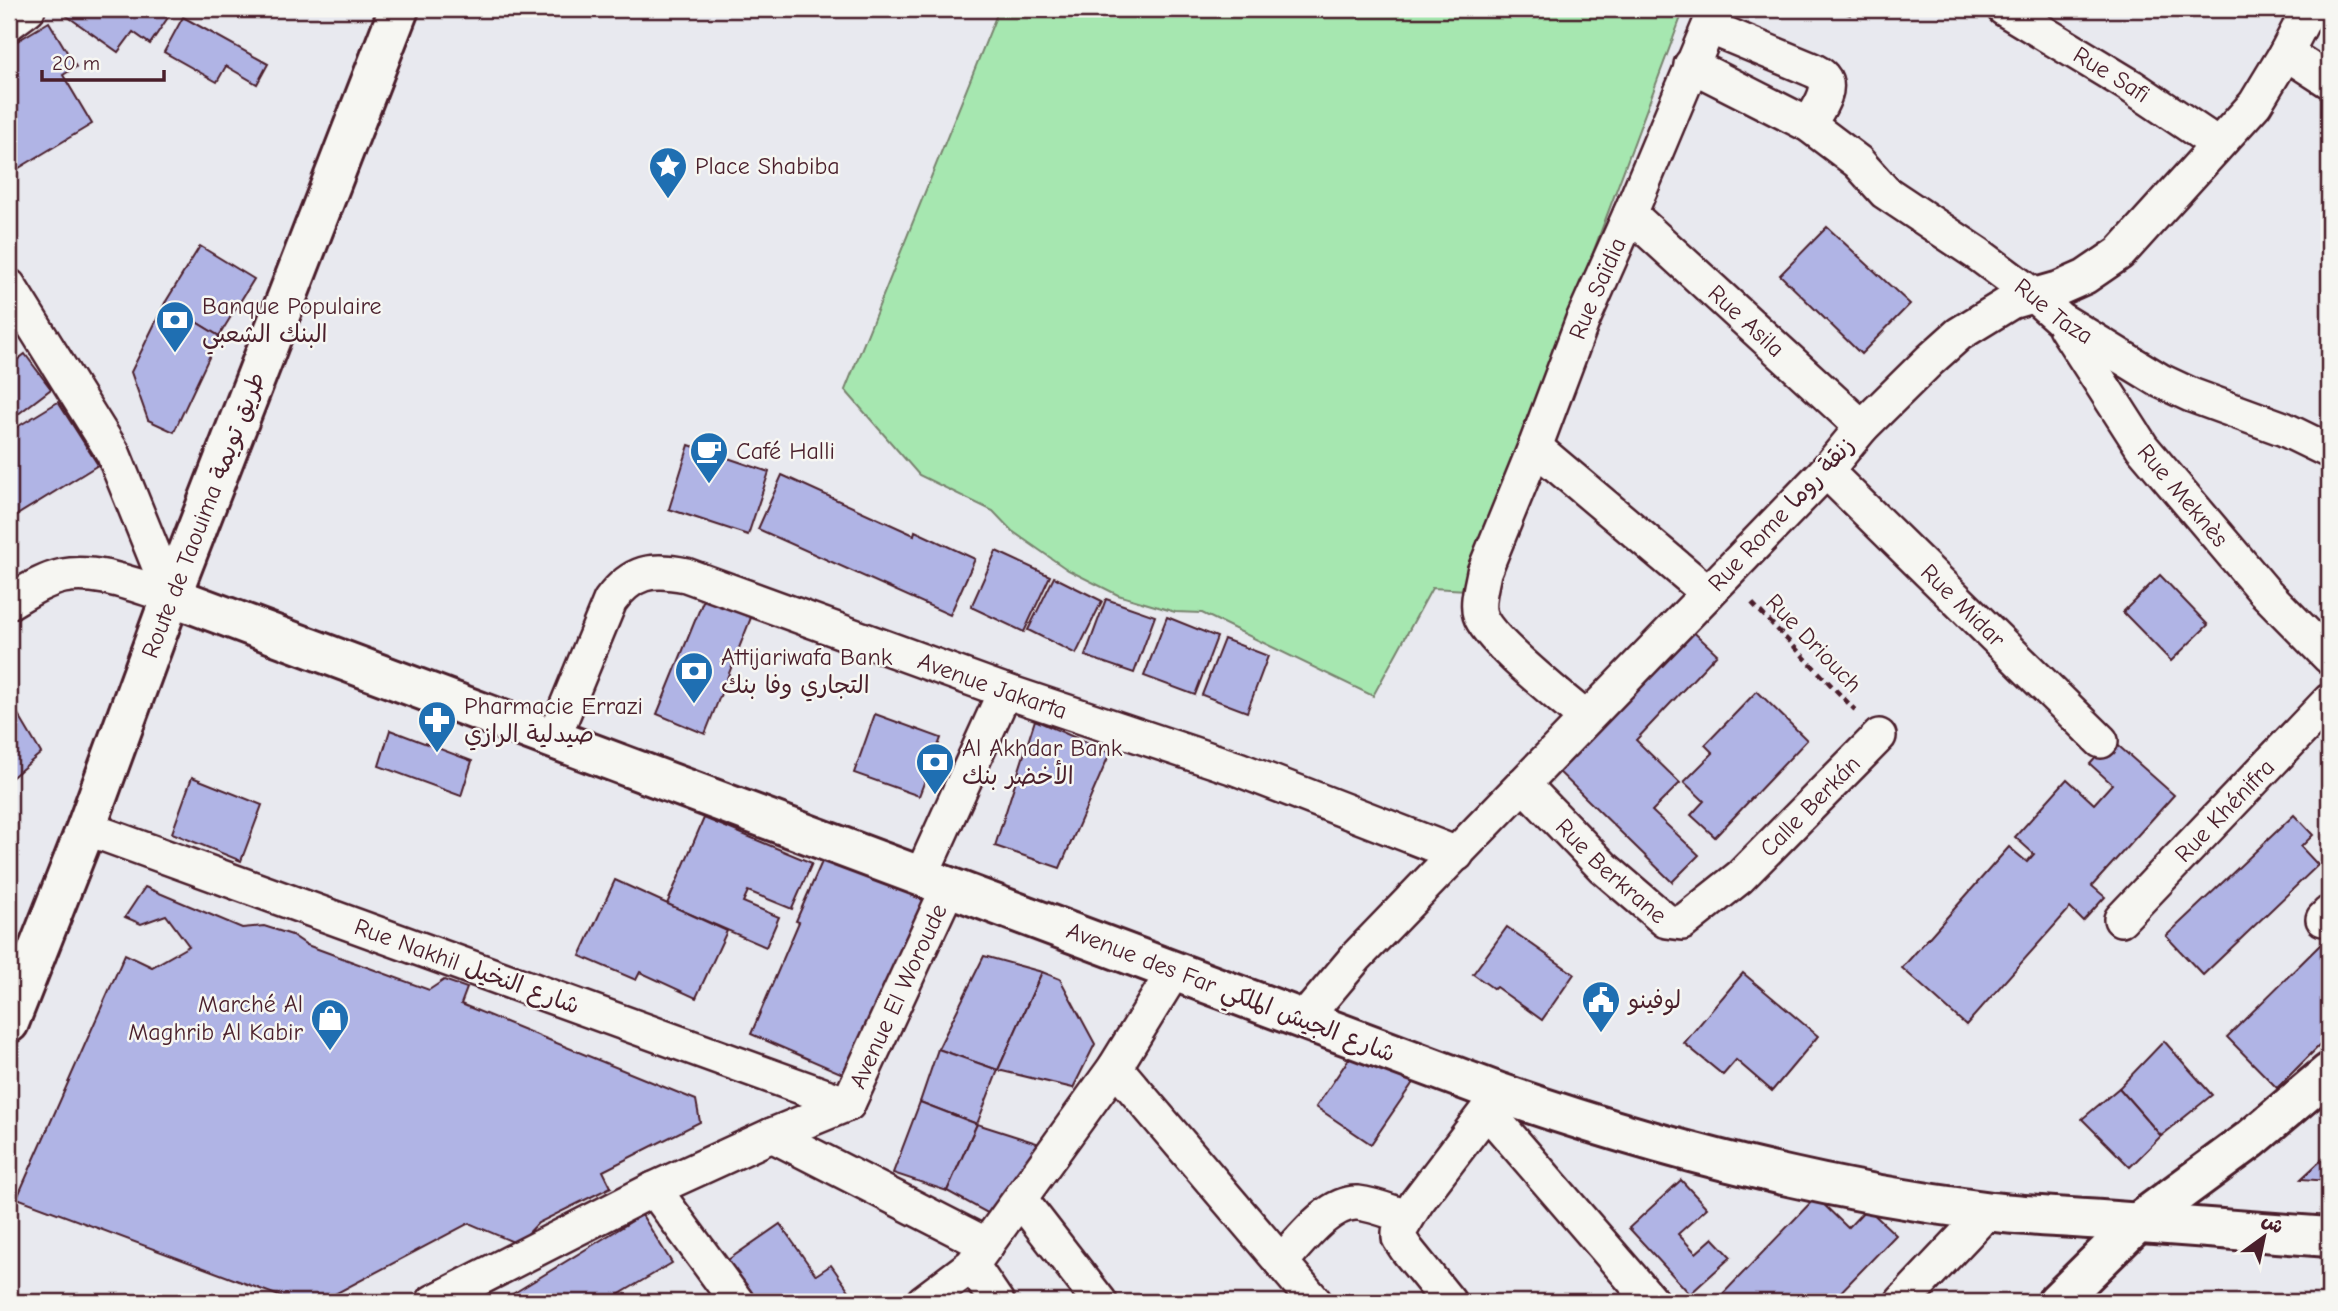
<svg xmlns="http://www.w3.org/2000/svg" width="2338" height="1311" font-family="'Comic Neue','Playpen Sans Arabic',sans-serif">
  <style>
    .green { fill: #a6e7b0; stroke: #78836e; stroke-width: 2 }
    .building { fill: #b0b4e5; stroke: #4a1f2b; stroke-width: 2 }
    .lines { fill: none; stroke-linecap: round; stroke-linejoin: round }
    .minor-casing { stroke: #4a1f2b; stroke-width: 38 }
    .tertiary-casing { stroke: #4a1f2b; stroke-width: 44 }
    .secondary-casing { stroke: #4a1f2b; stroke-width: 44 }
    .primary-casing { stroke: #4a1f2b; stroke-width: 44 }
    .path { stroke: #4a1f2b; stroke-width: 4.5; stroke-dasharray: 7 5; stroke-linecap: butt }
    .minor { stroke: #f6f6f2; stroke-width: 33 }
    .tertiary { stroke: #f6f6f2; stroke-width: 38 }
    .secondary { stroke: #f6f6f2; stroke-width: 38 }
    .primary { stroke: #f6f6f2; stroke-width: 38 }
    .labels { text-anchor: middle; stroke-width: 5; stroke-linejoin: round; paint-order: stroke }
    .street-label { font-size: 24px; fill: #4a1f2b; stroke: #f6f6f2 }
    .poi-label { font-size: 24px; fill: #4a1f2b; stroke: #f6f6f2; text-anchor: start }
  </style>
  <rect width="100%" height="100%" fill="#e8e9ef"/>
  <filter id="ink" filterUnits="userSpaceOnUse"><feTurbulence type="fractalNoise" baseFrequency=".0143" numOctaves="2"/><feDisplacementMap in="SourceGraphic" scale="14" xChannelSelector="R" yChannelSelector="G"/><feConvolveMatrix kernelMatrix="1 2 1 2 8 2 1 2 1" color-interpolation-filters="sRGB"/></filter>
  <g filter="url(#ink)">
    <!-- green -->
    <polygon class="green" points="999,9 1684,9 1467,590 1432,588 1373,696 1202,613 1175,612 1118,595 1068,570 1012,531 993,511 919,475 845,390"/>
    <!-- building -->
    <g class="building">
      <polygon points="72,9 159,9 169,16 150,44 133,32 118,52 67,16"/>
      <polygon points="1835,9 1853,9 1850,15"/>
      <polygon points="183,17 268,64 257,84 226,66 217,82 164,52"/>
      <polygon points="49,22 76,67 63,75 92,124 9,174 9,46"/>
      <polygon points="1827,227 1910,304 1861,354 1780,275"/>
      <polygon points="200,246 254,279 219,336 165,303"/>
      <polygon points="165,303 219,336 174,432 148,420 131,372"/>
      <polygon points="25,354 51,389 9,421 9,366"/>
      <polygon points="58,402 98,465 9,520 9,432"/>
      <polygon points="689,445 769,472 748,535 669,509"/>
      <polygon points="782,475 914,535 915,531 975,559 950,615 758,529"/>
      <polygon points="996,551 1050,576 1024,632 971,607"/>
      <polygon points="2160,575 2208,625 2171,661 2123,612"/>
      <polygon points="1054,577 1102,601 1076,654 1028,630"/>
      <polygon points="705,596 752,615 705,734 657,714"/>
      <polygon points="1106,599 1155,616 1134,673 1085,656"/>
      <polygon points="1167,617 1217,637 1195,695 1144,676"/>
      <polygon points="1686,625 1717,654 1636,740 1680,783 1652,811 1699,855 1672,882 1550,763"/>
      <polygon points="1224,639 1268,656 1247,712 1202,695"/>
      <polygon points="1757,691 1807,740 1715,837 1691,815 1704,801 1684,782 1713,753 1705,745"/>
      <polygon points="9,699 41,753 9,780"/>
      <polygon points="875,714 941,738 919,796 854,773"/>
      <polygon points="1035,720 1110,753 1060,868 995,846"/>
      <polygon points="390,730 472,761 461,796 379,766"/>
      <polygon points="2112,740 2174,795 2092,886 2105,897 2083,921 2070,908 1966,1025 1902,968 2009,847 2027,862 2034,854 2015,837 2067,779 2094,804 2112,784 2090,764"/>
      <polygon points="192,777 262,805 241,861 172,833"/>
      <polygon points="2294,815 2313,835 2301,847 2318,865 2203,975 2166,936"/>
      <polygon points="704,818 812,863 792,909 748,891 743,902 779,917 766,947 667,904"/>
      <polygon points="824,857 928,902 852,1078 751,1034 799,922 796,921"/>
      <polygon points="615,880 727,931 696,998 640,972 636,980 580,956"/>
      <polygon points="145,887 242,928 264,926 292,935 307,945 429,990 444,980 467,988 461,1004 696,1100 700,1122 603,1171 611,1187 538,1223 518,1244 469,1223 320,1302 295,1302 17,1198 125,954 152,967 189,946 166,915 141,924 125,917"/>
      <polygon points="1507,927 1574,974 1542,1020 1496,987 1494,989 1473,974"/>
      <polygon points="2329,936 2329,1036 2277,1088 2227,1037"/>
      <polygon points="984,956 1042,972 998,1070 938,1049"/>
      <polygon points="1042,972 1060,979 1095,1044 1073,1088 998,1070"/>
      <polygon points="1743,973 1818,1036 1772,1091 1736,1060 1723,1075 1684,1043"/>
      <polygon points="2164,1041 2212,1095 2161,1136 2119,1088"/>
      <polygon points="1359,1044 1414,1081 1371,1144 1316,1107"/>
      <polygon points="938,1049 998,1070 977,1124 920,1102"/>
      <polygon points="2119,1088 2161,1136 2130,1167 2082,1119"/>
      <polygon points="920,1102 977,1124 947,1191 893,1173"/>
      <polygon points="977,1124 1046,1146 993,1216 947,1191"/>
      <polygon points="2329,1153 2329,1181 2301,1179"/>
      <polygon points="1681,1180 1707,1208 1678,1234 1696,1253 1713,1238 1731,1257 1690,1294 1629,1228"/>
      <polygon points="1816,1197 1848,1228 1867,1208 1896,1235 1831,1302 1715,1302"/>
      <polygon points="642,1215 672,1263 606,1302 508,1302 506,1298"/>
      <polygon points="780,1224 816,1275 831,1265 857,1302 753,1302 725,1262"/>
    </g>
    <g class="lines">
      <defs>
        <g id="minor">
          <path id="s1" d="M 2004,9 L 2131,86 L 2217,144"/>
          <polyline points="9,23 28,9"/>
          <path d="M 1709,27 L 1808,68 C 1813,70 1820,73 1823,77 C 1834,90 1815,113 1809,125"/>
          <polyline points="2286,53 2329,81"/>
          <path id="s2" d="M 1691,65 L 1809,125 L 1858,162 L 1885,192 L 1978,254 L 2033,295 L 2060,319 L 2161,381 L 2191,395 L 2284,429 L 2329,451"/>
          <path id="s3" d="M 1630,214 L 1862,427"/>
          <polyline points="9,286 113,453 171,596"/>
          <path id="s4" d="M 2065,327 L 2142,447 L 2264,591 L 2329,657"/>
          <polyline points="1535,447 1708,593"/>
          <path id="s5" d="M 1826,471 L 2101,741"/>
          <path d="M 9,602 C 26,592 44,580 63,576 C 98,569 138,587 171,596"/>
          <path id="s6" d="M 1585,718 C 1563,699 1487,639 1480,615 C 1476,603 1482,584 1484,572 L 1535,447 L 1582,322 L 1630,214 L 1716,9"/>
          <path id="s7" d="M 553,739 L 610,601 C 632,571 652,568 686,575 L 1005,691 L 1238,769 L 1457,854"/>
          <path id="s8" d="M 1523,784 L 1603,867 L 1666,921 L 1682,923 L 1740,877 L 1879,736"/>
          <polyline points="86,828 848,1104"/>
          <polyline points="921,876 1005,691"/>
          <path id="s9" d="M 2121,919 L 2329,701"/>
          <polyline points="2323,919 2329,913"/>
          <polyline points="1304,1019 1357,956 1826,471 1862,427 1930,360 1959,334 2011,302 2060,288 2085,277 2120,253 2255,104 2286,53 2309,9"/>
          <polyline points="1115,1067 1315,1302"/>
          <path id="s10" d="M 848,1104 L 949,886"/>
          <polyline points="1488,1112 1652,1302"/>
          <polyline points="772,1135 987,1245"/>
          <polyline points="654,1189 737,1302"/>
          <polyline points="1021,1200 1100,1302"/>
          <path d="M 1281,1262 C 1299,1243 1329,1201 1358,1203 C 1375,1205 1391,1212 1407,1217"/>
          <polyline points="972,1265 997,1302"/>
          <polyline points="433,1302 654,1189 772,1135 848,1104"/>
          <polyline points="923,1302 972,1265 1115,1067 1174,971"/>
          <polyline points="1449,1302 1407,1250 1399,1238 1399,1232 1417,1202 1500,1093"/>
          <polyline points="1902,1302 1987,1212"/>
        </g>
        <polyline id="tertiary" points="2057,1302 2137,1223 2251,1139 2329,1073"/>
        <path id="secondary" d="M 171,596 L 1500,1093 C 1658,1148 1819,1190 1985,1211 C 2023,1216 2063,1217 2101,1220 C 2177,1226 2253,1231 2329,1237"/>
        <polyline id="primary" points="9,1023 86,828 171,596 399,9"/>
      </defs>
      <!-- minor casing -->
      <use href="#minor" class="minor-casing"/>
      <!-- tertiary casing -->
      <use href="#tertiary" class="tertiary-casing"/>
      <!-- secondary casing -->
      <use href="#secondary" class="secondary-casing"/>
      <!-- primary casing -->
      <use href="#primary" class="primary-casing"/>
      <!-- path -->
      <polyline class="path" points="1752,603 1855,710"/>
      <!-- minor -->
      <use href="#minor" class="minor"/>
      <!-- tertiary -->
      <use href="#tertiary" class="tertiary"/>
      <!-- secondary -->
      <use href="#secondary" class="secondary"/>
      <!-- primary -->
      <use href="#primary" class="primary"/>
    </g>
  </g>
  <!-- icons -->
  <defs>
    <symbol id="sight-pin" viewBox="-11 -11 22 30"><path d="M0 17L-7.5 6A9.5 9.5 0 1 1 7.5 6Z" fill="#1f6fb2" stroke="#f6f6f2"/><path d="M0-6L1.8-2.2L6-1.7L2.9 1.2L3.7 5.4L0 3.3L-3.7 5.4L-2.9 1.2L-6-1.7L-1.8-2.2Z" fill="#fff"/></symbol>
    <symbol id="bank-pin" viewBox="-11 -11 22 30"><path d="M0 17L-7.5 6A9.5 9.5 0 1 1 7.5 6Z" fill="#1f6fb2" stroke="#f6f6f2"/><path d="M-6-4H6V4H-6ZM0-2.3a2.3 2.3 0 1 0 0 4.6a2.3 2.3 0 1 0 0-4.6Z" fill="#fff"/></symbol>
    <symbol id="cafe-pin" viewBox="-11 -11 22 30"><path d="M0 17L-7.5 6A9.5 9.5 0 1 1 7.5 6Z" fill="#1f6fb2" stroke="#f6f6f2"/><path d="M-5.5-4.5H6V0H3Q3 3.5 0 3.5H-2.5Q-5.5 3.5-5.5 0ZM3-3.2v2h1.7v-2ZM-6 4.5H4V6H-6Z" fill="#fff"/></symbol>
    <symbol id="pharmacy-pin" viewBox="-11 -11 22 30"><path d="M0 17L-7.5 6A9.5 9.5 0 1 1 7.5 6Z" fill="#1f6fb2" stroke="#f6f6f2"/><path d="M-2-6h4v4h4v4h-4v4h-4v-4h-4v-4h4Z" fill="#fff"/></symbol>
    <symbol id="civic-pin" viewBox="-11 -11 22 30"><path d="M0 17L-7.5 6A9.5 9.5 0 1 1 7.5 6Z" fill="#1f6fb2" stroke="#f6f6f2"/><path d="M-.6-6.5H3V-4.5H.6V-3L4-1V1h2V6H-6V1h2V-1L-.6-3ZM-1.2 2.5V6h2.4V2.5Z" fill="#fff"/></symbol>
    <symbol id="shop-pin" viewBox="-11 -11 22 30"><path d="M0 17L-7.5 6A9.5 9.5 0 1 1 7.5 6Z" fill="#1f6fb2" stroke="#f6f6f2"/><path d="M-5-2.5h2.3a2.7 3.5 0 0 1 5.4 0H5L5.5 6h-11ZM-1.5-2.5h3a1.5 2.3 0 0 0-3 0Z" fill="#fff"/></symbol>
  </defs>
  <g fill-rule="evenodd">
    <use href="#sight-pin" x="646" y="144" width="44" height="60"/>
    <use href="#bank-pin" x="153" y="298" width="44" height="60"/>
    <use href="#cafe-pin" x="687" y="429" width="44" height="60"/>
    <use href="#bank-pin" x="672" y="649" width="44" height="60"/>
    <use href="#pharmacy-pin" x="415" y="698" width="44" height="60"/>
    <use href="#bank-pin" x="913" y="740" width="44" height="60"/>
    <use href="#civic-pin" x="1579" y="978" width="44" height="60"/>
    <use href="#shop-pin" x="308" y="996" width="44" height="60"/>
  </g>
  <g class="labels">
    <!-- street labels -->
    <g class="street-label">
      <text dy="8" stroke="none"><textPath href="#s1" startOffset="126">Rue Safi</textPath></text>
      <text dy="8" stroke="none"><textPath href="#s6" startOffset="497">Rue Saïdia</textPath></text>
      <text dy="8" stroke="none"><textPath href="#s2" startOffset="441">Rue Taza</textPath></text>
      <text dy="8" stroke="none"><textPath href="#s3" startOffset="158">Rue Asila</textPath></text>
      <text dy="8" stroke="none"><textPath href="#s4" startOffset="206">Rue Meknès</textPath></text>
      <text transform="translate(1781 514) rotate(-47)" y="8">Rue Rome زنقة روما</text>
      <text transform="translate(203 515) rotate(-69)" y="8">Route de Taouima طريق تويمة</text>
      <text dy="8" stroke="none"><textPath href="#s5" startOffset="192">Rue Midar</textPath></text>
      <text transform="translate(1814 643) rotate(46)" y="8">Rue Driouch</text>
      <text dy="8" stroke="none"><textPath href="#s7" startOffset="562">Avenue Jakarta</textPath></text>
      <text dy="8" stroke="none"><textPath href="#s8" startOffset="388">Calle Berkán</textPath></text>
      <text dy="8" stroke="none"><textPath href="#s9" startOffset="150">Rue Khénifra</textPath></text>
      <text dy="8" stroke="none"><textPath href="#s8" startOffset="124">Rue Berkrane</textPath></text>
      <text transform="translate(467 966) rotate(20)" y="8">Rue Nakhil شارع النخيل</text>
      <text transform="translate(1231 992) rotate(21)" y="8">Avenue des Far شارع الجيش الملكي</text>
      <text dy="8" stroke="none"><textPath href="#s10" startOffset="119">Avenue El Woroude</textPath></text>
    </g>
    <!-- poi labels -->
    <g class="poi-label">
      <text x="695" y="174">Place Shabiba</text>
      <text x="202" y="314">Banque Populaire<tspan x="202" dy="28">البنك الشعبي</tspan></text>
      <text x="736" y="459">Café Halli</text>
      <text x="721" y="665">Attijariwafa Bank<tspan x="721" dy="28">التجاري وفا بنك</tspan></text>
      <text x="464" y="714">Pharmacie Errazi<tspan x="464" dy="28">صيدلية الرازي</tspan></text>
      <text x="962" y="756">Al Akhdar Bank<tspan x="962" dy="28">الأخضر بنك</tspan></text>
      <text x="1628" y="1008">لوفينو</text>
      <text x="303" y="1012" text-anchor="end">Marché Al<tspan x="303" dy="28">Maghrib Al Kabir</tspan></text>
    </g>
  </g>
  <!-- margin -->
  <rect width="2338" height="1311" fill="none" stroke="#f6f6f2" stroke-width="35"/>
  <rect x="18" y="18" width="2303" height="1276" fill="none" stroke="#4a1f2b" stroke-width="2.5" filter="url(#ink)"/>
  <!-- north arrow -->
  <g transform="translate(2264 1237) rotate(33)" stroke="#f6f6f2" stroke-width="5" paint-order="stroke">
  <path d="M0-5L12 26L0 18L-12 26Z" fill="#4a1f2b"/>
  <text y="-10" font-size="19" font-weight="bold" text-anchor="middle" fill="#4a1f2b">ش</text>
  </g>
  <!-- scale -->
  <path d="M42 70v10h122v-10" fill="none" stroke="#4a1f2b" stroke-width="3.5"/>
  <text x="52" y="70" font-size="21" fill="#4a1f2b" stroke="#f6f6f2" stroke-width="5" paint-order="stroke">20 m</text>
</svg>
